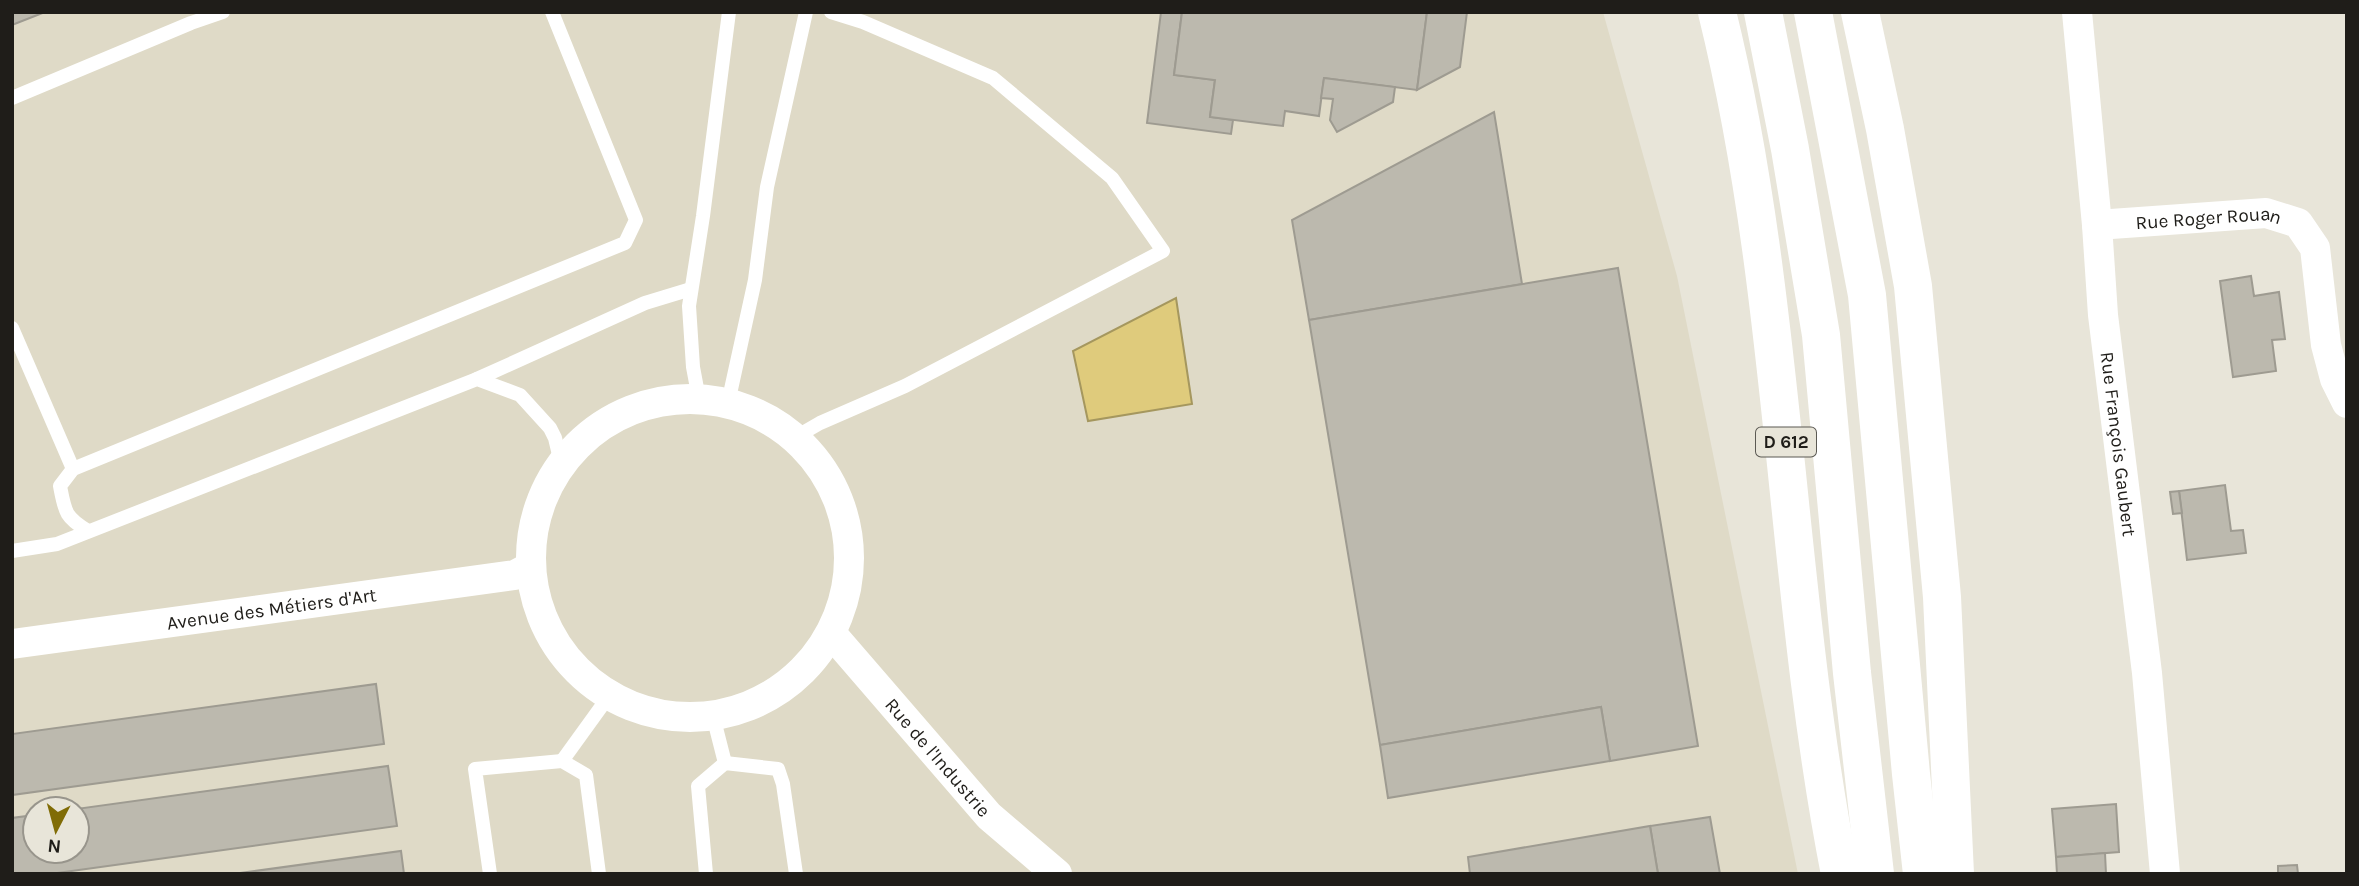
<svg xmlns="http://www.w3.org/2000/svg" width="2359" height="886" font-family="Karla,sans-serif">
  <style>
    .built { fill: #dfdac7; fill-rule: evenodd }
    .water { fill: #dfcb7c; stroke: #a5975e; stroke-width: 2 }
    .building { fill: #bcb9ae; stroke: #9e9b91; stroke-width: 2 }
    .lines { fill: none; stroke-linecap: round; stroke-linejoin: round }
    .service { stroke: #fff; stroke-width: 14 }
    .minor { stroke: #fff; stroke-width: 30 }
    .trunk { stroke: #fff; stroke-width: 38 }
    .labels { text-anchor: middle; stroke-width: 5; stroke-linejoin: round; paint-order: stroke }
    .shield { fill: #e8e5d9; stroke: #5b5953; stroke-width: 2 }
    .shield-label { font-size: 18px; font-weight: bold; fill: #1f1d19 }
    .street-label { font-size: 19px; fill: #1f1d19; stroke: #e8e5d9 }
  </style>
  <rect width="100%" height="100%" fill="#e8e5d9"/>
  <!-- built -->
  <path class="built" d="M 12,12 L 1603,12 L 1677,276 L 1798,874 L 12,874 ZM 35,809 L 77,809 L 77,851 L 35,851 Z"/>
  <!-- water -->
  <polygon class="water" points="1176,298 1192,404 1088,421 1073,351"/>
  <!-- building -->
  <g class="building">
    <polygon points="12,12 45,12 12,25"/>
    <polygon points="1161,12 1182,12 1174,75 1215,80 1210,117 1233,120 1231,134 1147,123"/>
    <polygon points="1182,12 1427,12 1417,90 1324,78 1319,116 1285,111 1283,126 1210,117 1215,80 1174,75"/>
    <polygon points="1427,12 1467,12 1460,67 1417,90"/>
    <polygon points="1324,78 1395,87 1393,102 1337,132 1330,120 1333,99 1321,98"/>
    <polygon points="1494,112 1522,284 1309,320 1292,220"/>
    <polygon points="1618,268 1698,746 1610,761 1601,707 1380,745 1309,320"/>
    <polygon points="2251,276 2254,296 2279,292 2285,339 2272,340 2276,371 2233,377 2220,281"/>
    <polygon points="2225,485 2231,531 2243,530 2246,553 2187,560 2179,491"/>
    <polygon points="2179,491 2182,513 2173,514 2170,492"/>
    <polygon points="376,684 384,744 12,795 12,734"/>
    <polygon points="1601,707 1610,761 1388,798 1380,745"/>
    <polygon points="388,766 397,826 50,874 12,874 12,818 35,815 35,851 77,851 76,809"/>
    <polygon points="2116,804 2119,852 2056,857 2052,809"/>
    <polygon points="1710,817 1720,874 1658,874 1650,826"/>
    <polygon points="1650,826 1658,874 1470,874 1468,857"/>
    <polygon points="401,851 404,874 233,874"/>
    <polygon points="2105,853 2106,874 2057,874 2056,857"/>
    <polygon points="2297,865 2298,874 2278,874 2278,866"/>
  </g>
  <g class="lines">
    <!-- service -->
    <g class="service">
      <polyline points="12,98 191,23 223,12"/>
      <polyline points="12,328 73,469"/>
      <polyline points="477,379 645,303 691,289"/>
      <polyline points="699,399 693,367 689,306 703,216 729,12"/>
      <polyline points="728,403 755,280 767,187 806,12"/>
      <polyline points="794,438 820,423 905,386 1163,251 1112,178 993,78 863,22 831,12"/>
      <path d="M 88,531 C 65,517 65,512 60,486 L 73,469 L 625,243 L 636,220 L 552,12"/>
      <polyline points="12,551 57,544 477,379 520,395 550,428 555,438 561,463"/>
      <polyline points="713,716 725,763"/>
      <polyline points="562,761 609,696"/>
      <polyline points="490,874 475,769 562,761 586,775 599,874"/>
      <polyline points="706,874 698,786 725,763 778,769 783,784 796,874"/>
    </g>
    <!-- minor -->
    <g class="minor">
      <path id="s1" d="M 2077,12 L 2097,225 L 2103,315 L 2147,673 L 2165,874"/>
      <path id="s2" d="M 2097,225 L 2266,213 L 2298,223 L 2315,248 L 2326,345 L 2335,379 L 2347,403"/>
      <circle cx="690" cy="558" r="159"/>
      <path id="s3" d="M 831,633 L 989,816 L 1057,874"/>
      <path id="s4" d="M 12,644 L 515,575 L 530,567"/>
    </g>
    <!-- trunk -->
    <g class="trunk">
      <path d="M 1717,12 C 1787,295 1784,589 1840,874"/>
      <polyline points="1763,12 1790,149 1821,335 1852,673 1875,874"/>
      <polyline points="1813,12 1867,295 1911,774 1922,874"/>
      <polyline points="1860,12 1885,129 1913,286 1942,597 1955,874"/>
    </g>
  </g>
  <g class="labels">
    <!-- shield labels -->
    <rect class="shield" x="1756" y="427.5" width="60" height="29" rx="5"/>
    <g class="shield-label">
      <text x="1786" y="448">D 612</text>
    </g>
    <!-- street labels -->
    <g class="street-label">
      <text dy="7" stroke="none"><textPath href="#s2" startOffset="112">Rue Roger Rouan</textPath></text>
      <text dy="7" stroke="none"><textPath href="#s1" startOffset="434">Rue François Gaubert</textPath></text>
      <text dy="7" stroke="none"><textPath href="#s4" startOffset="262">Avenue des Métiers d'Art</textPath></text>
      <text dy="7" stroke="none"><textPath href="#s3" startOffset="164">Rue de l'Industrie</textPath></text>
    </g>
  </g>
  <!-- border -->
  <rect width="2359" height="886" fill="none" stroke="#1f1d19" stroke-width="28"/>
  <!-- north arrow -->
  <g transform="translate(56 830) rotate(186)"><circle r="33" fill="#e8e5d9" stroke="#98958c" stroke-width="2"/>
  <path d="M0-5L12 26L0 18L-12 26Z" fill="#806c06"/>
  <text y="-10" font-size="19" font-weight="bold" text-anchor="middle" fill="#1f1d19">N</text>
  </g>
</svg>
